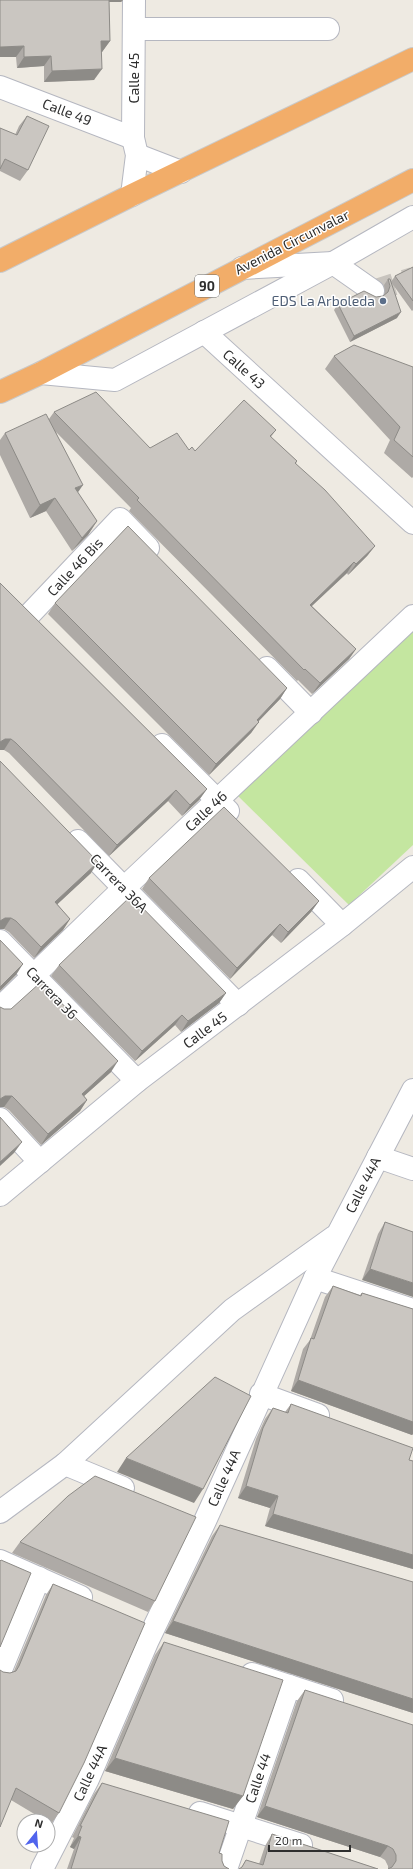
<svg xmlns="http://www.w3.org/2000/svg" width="413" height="1869" font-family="'Exo 2',sans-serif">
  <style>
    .pitch { fill: #c4e6a0 }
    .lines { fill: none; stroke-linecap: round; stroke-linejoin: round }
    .minor-tunnel { stroke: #c8c4be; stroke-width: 22; stroke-dasharray: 22 11; stroke-linecap: butt }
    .minor-casing { stroke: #b5b7c0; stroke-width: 24 }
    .highway-casing { stroke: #c9c9c9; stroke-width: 24 }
    .minor { stroke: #fff; stroke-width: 22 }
    .highway { stroke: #f2ad69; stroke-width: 22 }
    .wall { fill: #aeaaa6 }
    .shaded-wall { fill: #8d8b87 }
    .building { fill: #cac6c1; stroke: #8d8b87 }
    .service-dot { fill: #5c6f8a; stroke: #fff; stroke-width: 1.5 }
    .labels { text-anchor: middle; stroke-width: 3; stroke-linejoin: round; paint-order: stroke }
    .shield { fill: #fff; stroke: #6d6d6d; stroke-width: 1 }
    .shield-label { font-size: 13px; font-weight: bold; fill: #2e2e2e }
    .street-label { font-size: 14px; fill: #2e2e2e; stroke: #fff }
    .service-label { font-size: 14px; fill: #4e5e75; stroke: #fff; text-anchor: end }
  </style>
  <rect width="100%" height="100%" fill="#eeeae2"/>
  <!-- pitch -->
  <polygon class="pitch" points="413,623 413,845 349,905 236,794"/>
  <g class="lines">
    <!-- minor-tunnel -->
    <polyline class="minor-tunnel" points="373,291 413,278"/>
    <defs>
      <g id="minor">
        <polyline points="134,29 328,29"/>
        <polyline points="0,87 133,138"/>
        <polyline points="137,155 181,172"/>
        <polyline points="132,195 137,155 133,138 134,0"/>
        <polyline points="242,268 333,263 373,291"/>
        <polyline points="204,332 413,523"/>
        <polyline points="41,373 115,380 333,263 413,217"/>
        <polyline points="30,614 120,519 148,548"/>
        <polyline points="267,668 311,713"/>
        <polyline points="162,745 228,811"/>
        <polyline points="78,841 238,1005"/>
        <polyline points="298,880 342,925"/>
        <polyline points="0,941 137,1081"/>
        <polyline points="0,1008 124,888 413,616"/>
        <polyline points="0,1119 40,1162"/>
        <polyline points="378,1157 413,1169"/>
        <polyline points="0,1195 137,1081 342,925 413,867"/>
        <polyline points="315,1278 413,1310"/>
        <polyline points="261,1394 318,1415"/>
        <polyline points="65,1464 123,1488"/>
        <polyline points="0,1512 65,1464 232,1310 334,1237"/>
        <polyline points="0,1561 81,1597"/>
        <polyline points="0,1672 39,1578"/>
        <polyline points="252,1674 332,1700"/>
        <polyline points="200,1813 301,1845"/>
        <polyline points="42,1869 88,1779 148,1640 205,1521 315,1278 413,1090"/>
        <polyline points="226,1869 289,1686"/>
      </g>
      <g id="highway">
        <polyline points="0,261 132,195 413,59"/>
        <polyline points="0,392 41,373 413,180"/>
      </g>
    </defs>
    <!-- minor casing -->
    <use href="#minor" class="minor-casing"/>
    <!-- highway casing -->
    <use href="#highway" class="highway-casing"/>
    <!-- minor -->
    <use href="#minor" class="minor"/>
    <!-- highway -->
    <use href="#highway" class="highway"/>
  </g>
  <!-- wall -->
  <g class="wall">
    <polygon points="0,0 123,0 121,2 109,2 110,41 102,52 101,52 94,80 44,82 44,66 17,68 16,57"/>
    <polygon points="27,116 28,170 20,181 0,171 0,128 15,135 19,126"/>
    <polygon points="413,267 413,310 412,311 391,282 395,276"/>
    <polygon points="388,279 397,318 350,342 334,310 338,304 383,296 384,295 385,292 384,285"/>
    <polygon points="334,356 413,367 413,477 412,478 384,453 390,440 325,369"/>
    <polygon points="54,412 150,448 189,450 195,451 276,430 271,437 297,461 296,464 375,546 367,556 348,575 347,573 312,606 356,649 349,659 312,694 298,680 297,681 129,511 131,508 56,432 78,493 97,521 88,535 72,551 46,511 30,518 0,455 0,440 5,433 49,419"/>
    <polygon points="0,583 207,789 199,800 182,816 168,801 109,856 9,753 4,750 0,750"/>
    <polygon points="55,603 287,688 280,699 258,722 251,733 209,775 48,614"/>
    <polygon points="0,761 91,873 57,904 70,919 63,930 34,958 9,932 4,929 0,929"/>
    <polygon points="149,878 319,901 311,912 281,943 272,935 230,979 142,889"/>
    <polygon points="59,965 226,993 219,1003 181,1032 175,1025 135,1061 51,976"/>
    <polygon points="0,1007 111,1072 84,1096 87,1100 80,1111 41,1145 9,1110 4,1107"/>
    <polygon points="385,1222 413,1232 362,1280 378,1234"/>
    <polygon points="333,1286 360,1295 362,1293 413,1309 413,1434 412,1435 291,1391 303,1349 310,1340 325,1297"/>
    <polygon points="291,1404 409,1460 413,1461 413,1569 265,1526 270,1508 238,1498 256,1439 265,1419 273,1408 285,1412"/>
    <polygon points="220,1525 413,1582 413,1713 165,1633 212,1536"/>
    <polygon points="20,1542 155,1601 148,1612 12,1553"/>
    <polygon points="53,1584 59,1813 51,1824 48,1822 48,1821 46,1821 11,1800 3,1672 10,1673 14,1671 46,1595"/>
    <polygon points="164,1642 243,1796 233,1809 105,1771 155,1655"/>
    <polygon points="305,1690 413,1869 388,1869 388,1866 385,1860 380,1857 257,1817 297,1701"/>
    <polygon points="102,1783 219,1853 224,1866 229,1869 67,1869 74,1849 70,1847 74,1838 72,1837 94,1794"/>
    <polygon points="272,1834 378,1869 241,1868 246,1860 259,1864 265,1846"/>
  </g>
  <!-- shaded-wall -->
  <g class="shaded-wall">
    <polygon points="103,0 123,0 121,2 102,2"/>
    <polygon points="101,41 110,41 102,52 93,52"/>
    <polygon points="24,46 16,57 0,57 0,47"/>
    <polygon points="51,56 44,66 17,68 24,57"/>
    <polygon points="102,69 94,80 44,82 52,71"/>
    <polygon points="401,312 397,318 350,342 354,336"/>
    <polygon points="83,485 74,498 75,488"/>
    <polygon points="55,498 46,511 30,518 40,505"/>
    <polygon points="97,521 88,535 72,551 82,538"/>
    <polygon points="375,546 367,556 348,575 356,564"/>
    <polygon points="354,562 347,573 302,615 310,605"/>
    <polygon points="356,649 349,659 312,694 320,683"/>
    <polygon points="287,688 280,699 249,731 257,720"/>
    <polygon points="259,722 251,733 209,775 216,764"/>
    <polygon points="5,739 11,739 4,750 0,750 0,742"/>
    <polygon points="207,789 199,800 182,816 190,805"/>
    <polygon points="176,790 168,801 109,856 117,845"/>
    <polygon points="98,862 91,873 48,913 55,902"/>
    <polygon points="319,901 311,912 281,943 288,932"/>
    <polygon points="5,918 11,918 4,929 0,929 0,921"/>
    <polygon points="70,919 63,930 34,958 41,947"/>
    <polygon points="280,924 272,935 230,979 237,968"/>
    <polygon points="23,964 16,975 0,991 0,987"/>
    <polygon points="226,993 219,1003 181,1032 188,1021"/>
    <polygon points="182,1015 175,1025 135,1061 142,1051"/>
    <polygon points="118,1061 111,1072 74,1105 82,1094"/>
    <polygon points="5,1096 12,1096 4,1107 0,1107 0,1099"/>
    <polygon points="87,1100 80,1111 41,1145 48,1134"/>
    <polygon points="22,1142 14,1153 0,1166 0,1162"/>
    <polygon points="370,1269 413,1283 413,1297 362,1280"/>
    <polygon points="298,1380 413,1422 413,1434 412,1435 291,1391"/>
    <polygon points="126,1458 203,1489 194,1503 117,1472"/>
    <polygon points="246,1486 278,1496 270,1508 238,1498"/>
    <polygon points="273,1514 413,1555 413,1569 265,1526"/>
    <polygon points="173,1621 413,1699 413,1713 165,1633"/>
    <polygon points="115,1758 243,1796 233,1809 105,1771"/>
    <polygon points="265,1806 388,1846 380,1857 257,1817"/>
    <polygon points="78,1836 81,1837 74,1849 70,1847"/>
  </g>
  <!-- building -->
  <g class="building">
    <polygon points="0,0 109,0 110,41 101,41 102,69 52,71 51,56 24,57 24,46 0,47"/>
    <polygon points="27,116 49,126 28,170 5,159 0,169 0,128 17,135"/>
    <polygon points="413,267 413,301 395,276"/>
    <polygon points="388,279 390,279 401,312 354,336 338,304 364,291 376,297 383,296 388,292 390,286"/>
    <polygon points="354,345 413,367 413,457 394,440 400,427 334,356"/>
    <polygon points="96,392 150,448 177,433 189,450 192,447 195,451 244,400 276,430 270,436 297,461 295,463 325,490 375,546 356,564 354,562 310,605 356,649 320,683 305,669 304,670 137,500 139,498 54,412"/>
    <polygon points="46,414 83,485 75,488 97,521 82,538 55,498 40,505 5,433"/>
    <polygon points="128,526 287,688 257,720 259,722 216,764 55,603"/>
    <polygon points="0,583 207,789 190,805 176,790 117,845 16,743 11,739 5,739 0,742"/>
    <polygon points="0,761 98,862 55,902 70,919 41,947 16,921 11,918 5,918 0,921"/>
    <polygon points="224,807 319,901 288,932 280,924 237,968 149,878"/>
    <polygon points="131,896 226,993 188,1021 182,1015 142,1051 59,965"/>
    <polygon points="0,940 23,964 0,987"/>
    <polygon points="41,982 118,1061 82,1094 87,1100 48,1134 16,1100 12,1096 5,1096 0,1099 0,1007 4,1009 11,1009"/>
    <polygon points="0,1117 22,1142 0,1162"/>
    <polygon points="385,1222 413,1232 413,1283 370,1269"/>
    <polygon points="333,1286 361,1296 362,1293 413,1309 413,1422 298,1380 311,1338 314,1339"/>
    <polygon points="215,1377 251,1396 203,1489 126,1458"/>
    <polygon points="291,1404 413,1448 409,1460 413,1461 413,1555 273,1514 278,1496 246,1486 263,1428 273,1408 288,1413"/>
    <polygon points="95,1476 196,1517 155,1601 20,1542 68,1496"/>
    <polygon points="220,1525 413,1582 413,1699 173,1621"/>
    <polygon points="1,1560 31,1573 0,1647 0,1561"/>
    <polygon points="53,1584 145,1623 84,1763 59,1813 16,1788 0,1827 0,1670 3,1672 10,1673 16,1671 19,1666"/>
    <polygon points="164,1642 283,1680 243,1796 115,1758"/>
    <polygon points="305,1690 413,1725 413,1869 388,1869 392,1867 396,1861 396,1855 393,1849 388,1846 265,1806"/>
    <polygon points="102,1783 229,1821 219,1853 222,1854 222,1861 224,1866 229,1869 71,1869 81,1837 78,1836 82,1826 80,1826"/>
    <polygon points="272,1834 378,1869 239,1869 242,1867 246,1860 263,1865"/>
  </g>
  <!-- markers -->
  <circle class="service-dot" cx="383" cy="301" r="4"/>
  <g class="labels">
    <!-- shield labels -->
    <rect class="shield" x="195" y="275" width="24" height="22" rx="3"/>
    <g class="shield-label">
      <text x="207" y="291">90</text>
    </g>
    <!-- street labels -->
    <g class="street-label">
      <text transform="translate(134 78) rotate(-90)" y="5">Calle 45</text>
      <text transform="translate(67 112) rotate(21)" y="5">Calle 49</text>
      <text transform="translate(292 242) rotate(-27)" y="5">Avenida Circunvalar</text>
      <text transform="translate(244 369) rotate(42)" y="5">Calle 43</text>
      <text transform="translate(75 567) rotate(-47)" y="5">Calle 46 Bis</text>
      <text transform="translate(206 811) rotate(-43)" y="5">Calle 46</text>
      <text transform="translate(119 883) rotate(46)" y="5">Carrera 36A</text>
      <text transform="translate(52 993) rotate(46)" y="5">Carrera 36</text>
      <text transform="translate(205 1030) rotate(-37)" y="5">Calle 45</text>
      <text transform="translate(363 1185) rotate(-63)" y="5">Calle 44A</text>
      <text transform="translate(224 1478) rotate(-66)" y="5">Calle 44A</text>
      <text transform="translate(90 1773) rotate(-65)" y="5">Calle 44A</text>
      <text transform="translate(258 1778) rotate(-71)" y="5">Calle 44</text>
    </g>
    <!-- service labels -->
    <g class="service-label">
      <text x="375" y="306">EDS La Arboleda</text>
    </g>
  </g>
  <!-- north arrow -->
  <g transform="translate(36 1833) rotate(17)"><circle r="19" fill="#ffffff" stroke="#ababab"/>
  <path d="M0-3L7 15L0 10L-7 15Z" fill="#5064ed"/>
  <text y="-6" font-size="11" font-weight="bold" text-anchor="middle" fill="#2e2e2e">N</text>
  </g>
  <!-- scale -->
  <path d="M269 1845v6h81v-6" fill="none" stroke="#2e2e2e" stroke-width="2"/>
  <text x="275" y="1845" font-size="12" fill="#2e2e2e" stroke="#ffffff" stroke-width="3" paint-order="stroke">20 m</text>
</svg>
